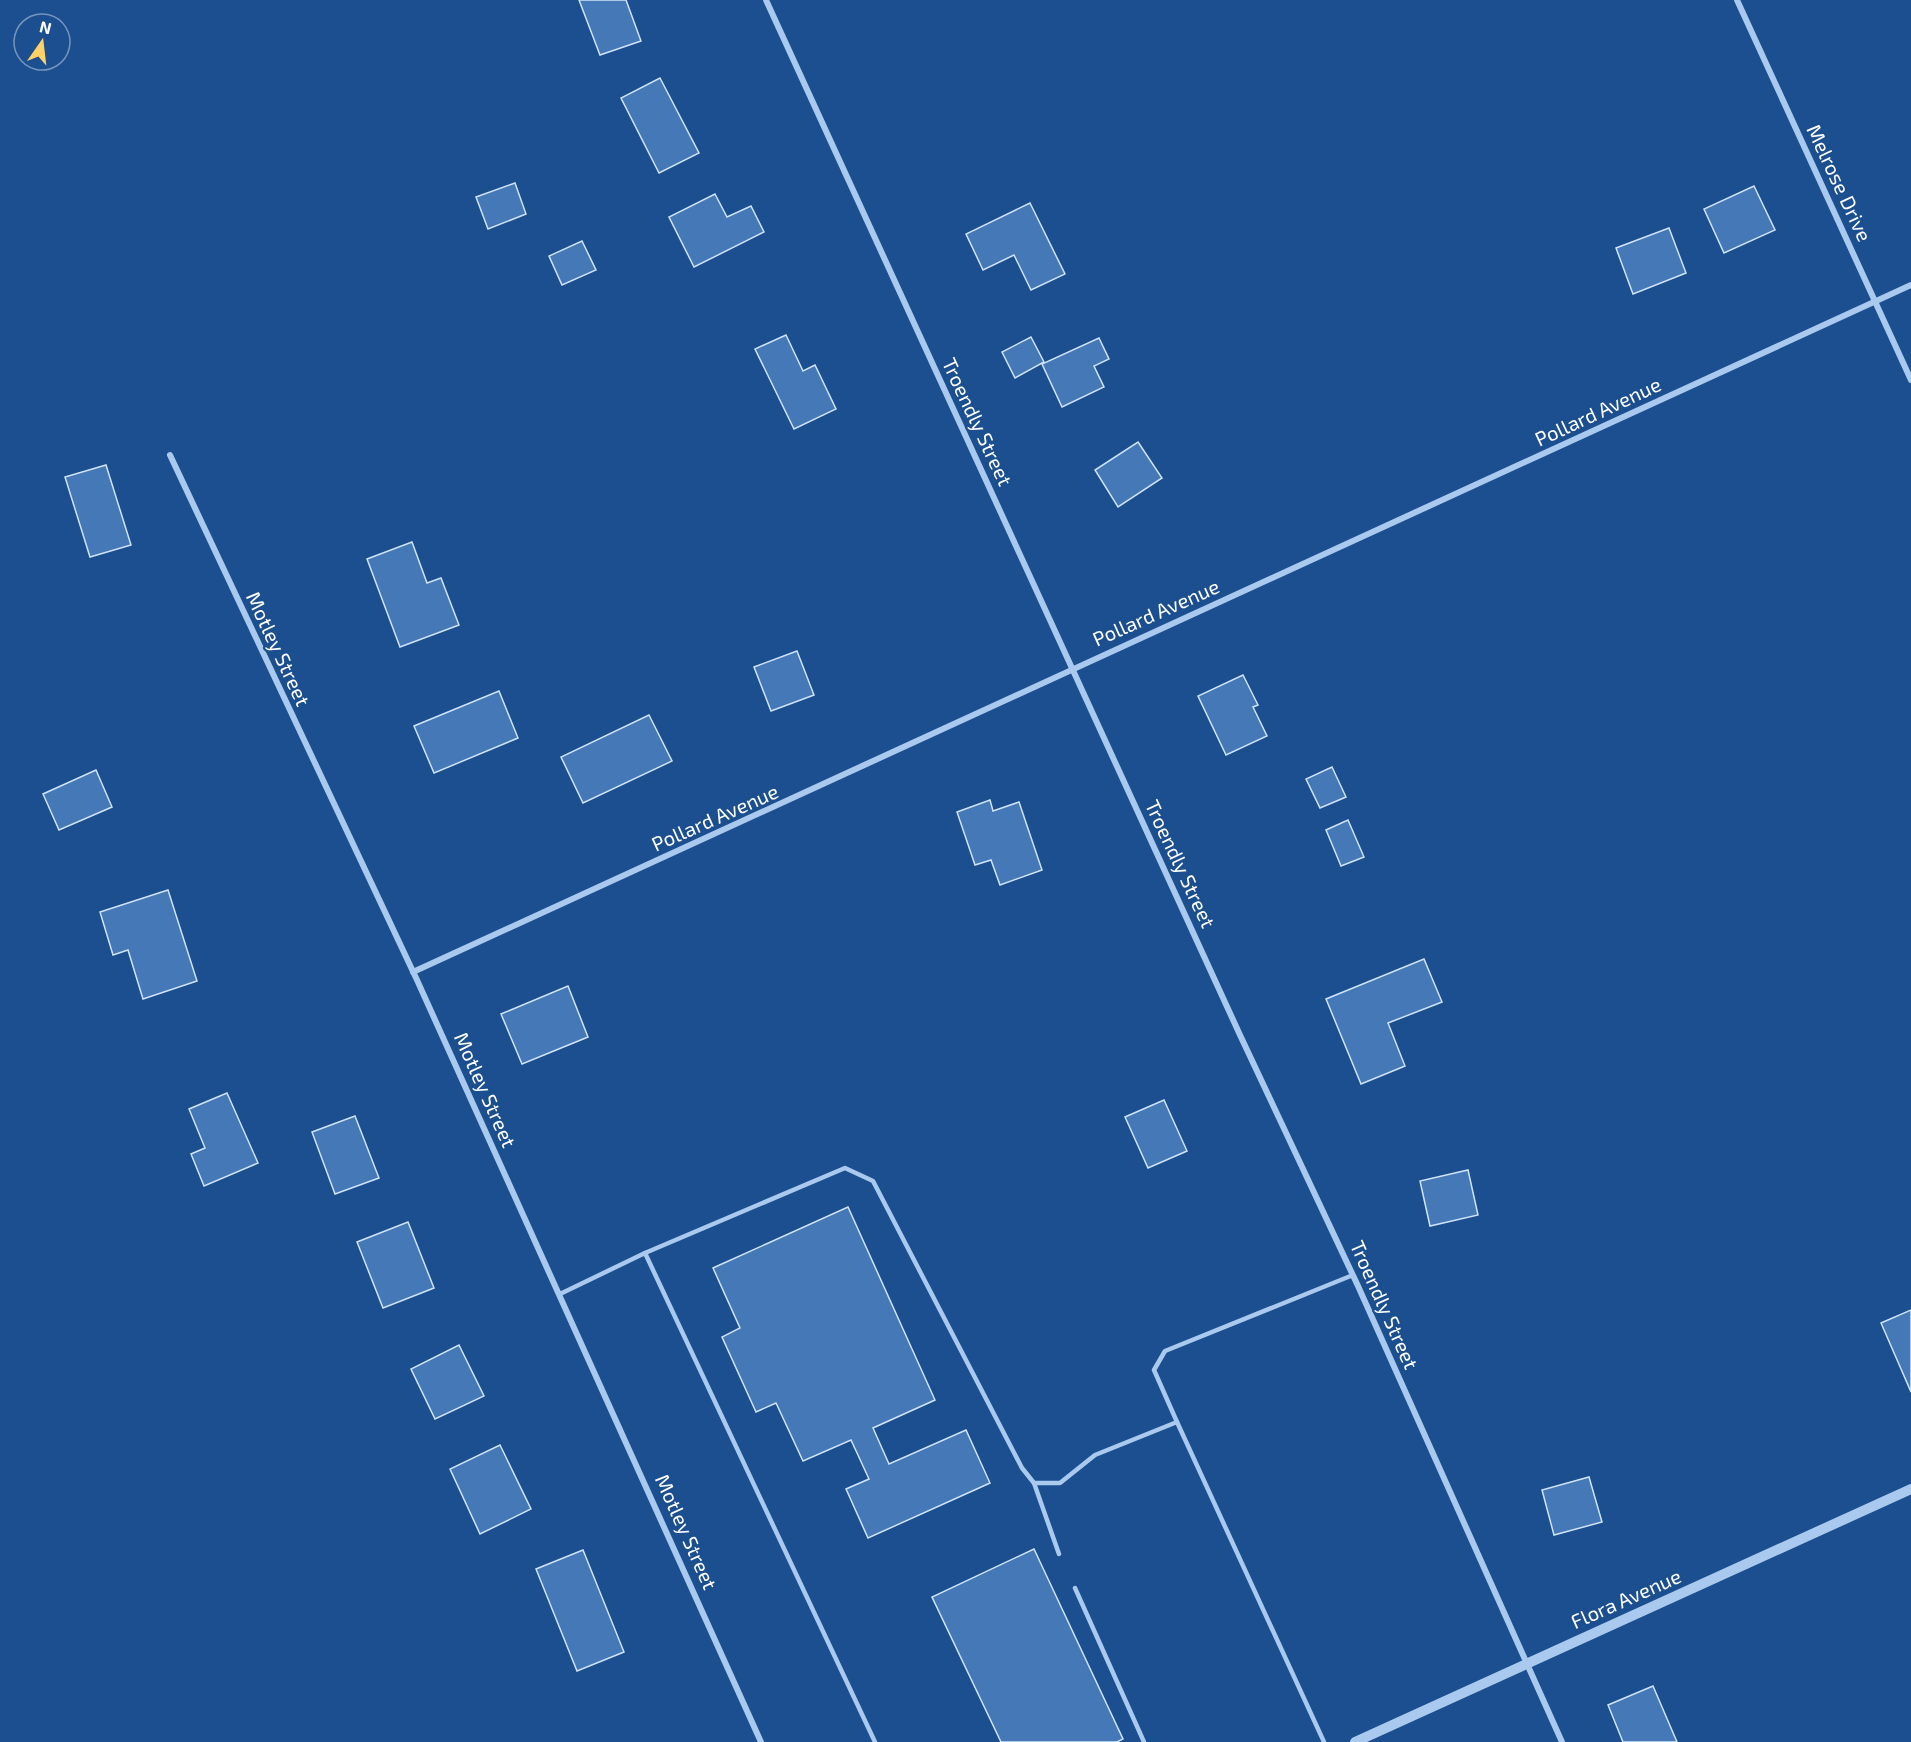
<svg xmlns="http://www.w3.org/2000/svg" width="1911" height="1742" font-family="'Exo 2',sans-serif">
  <style>
    .building { fill: #4478b7; stroke: #cfe3fa; stroke-width: 1.5 }
    .lines { fill: none; stroke-linecap: round; stroke-linejoin: round }
    .service { stroke: #a9c9ee; stroke-width: 4.5 }
    .minor { stroke: #a9c9ee; stroke-width: 6 }
    .tertiary { stroke: #a9c9ee; stroke-width: 10 }
    .labels { text-anchor: middle; stroke-width: 4.5; stroke-linejoin: round; paint-order: stroke }
    .street-label { font-size: 20px; fill: #fff; stroke: #1b4f8f }
  </style>
  <rect width="100%" height="100%" fill="#1b4f8f"/>
  <!-- building -->
  <g class="building">
    <polygon points="579,0 626,0 641,41 600,55"/>
    <polygon points="660,78 699,153 659,173 621,98"/>
    <polygon points="515,183 526,214 488,229 476,197"/>
    <polygon points="1754,186 1775,230 1724,253 1704,209"/>
    <polygon points="715,194 727,217 751,206 764,232 694,267 669,217"/>
    <polygon points="1030,203 1065,274 1031,290 1014,255 983,270 966,234"/>
    <polygon points="1669,228 1686,273 1633,294 1616,248"/>
    <polygon points="582,241 596,270 562,285 549,256"/>
    <polygon points="786,335 803,371 815,365 836,409 794,429 755,349"/>
    <polygon points="1031,337 1044,362 1015,378 1002,352"/>
    <polygon points="1099,338 1109,359 1094,366 1104,387 1062,407 1042,364"/>
    <polygon points="1138,442 1162,478 1118,507 1095,470"/>
    <polygon points="106,465 131,545 90,557 65,477"/>
    <polygon points="412,542 427,583 441,578 459,625 400,647 367,559"/>
    <polygon points="797,651 814,695 771,711 754,667"/>
    <polygon points="1243,675 1258,705 1253,707 1267,736 1226,755 1198,696"/>
    <polygon points="499,691 518,738 434,773 414,726"/>
    <polygon points="649,715 672,761 583,803 561,757"/>
    <polygon points="1332,767 1346,797 1320,808 1306,779"/>
    <polygon points="96,770 112,807 59,830 43,794"/>
    <polygon points="990,800 993,811 1019,802 1042,870 1000,885 991,860 975,865 957,812"/>
    <polygon points="1348,820 1364,857 1341,866 1326,830"/>
    <polygon points="168,890 197,981 143,999 128,950 113,955 100,912"/>
    <polygon points="1424,959 1442,1002 1388,1023 1405,1066 1361,1084 1326,999"/>
    <polygon points="568,986 588,1037 522,1064 501,1014"/>
    <polygon points="227,1093 258,1163 204,1186 191,1154 205,1148 189,1109"/>
    <polygon points="1164,1100 1187,1151 1148,1168 1125,1117"/>
    <polygon points="355,1116 379,1178 335,1194 312,1132"/>
    <polygon points="1468,1170 1478,1215 1430,1226 1420,1181"/>
    <polygon points="848,1207 935,1400 873,1428 889,1464 966,1430 990,1483 868,1538 846,1489 869,1479 851,1440 803,1461 776,1403 756,1412 722,1337 740,1328 713,1268"/>
    <polygon points="408,1222 434,1288 383,1308 357,1242"/>
    <polygon points="1911,1310 1911,1392 1881,1323"/>
    <polygon points="459,1345 484,1396 435,1419 411,1369"/>
    <polygon points="500,1445 531,1509 480,1534 450,1469"/>
    <polygon points="1589,1477 1602,1522 1554,1535 1542,1490"/>
    <polygon points="1034,1549 1123,1739 1117,1742 1001,1742 932,1597"/>
    <polygon points="583,1550 624,1652 577,1671 536,1569"/>
    <polygon points="1653,1686 1677,1742 1623,1742 1608,1705"/>
  </g>
  <g class="lines">
    <!-- service -->
    <g class="service">
      <polyline points="645,1253 845,1168 873,1181 1022,1468 1034,1483 1060,1483 1095,1455 1177,1422 1154,1370 1165,1351 1353,1275"/>
      <polyline points="560,1294 645,1253 875,1742"/>
      <polyline points="1177,1422 1324,1742"/>
      <polyline points="1034,1483 1059,1554"/>
      <polyline points="1075,1588 1144,1742"/>
    </g>
    <!-- minor -->
    <g class="minor">
      <polyline points="766,0 1240,1035 1358,1286 1562,1742"/>
      <polyline points="1737,0 1911,380"/>
      <polyline points="170,455 417,980 761,1742"/>
      <path d="M 413,972 C 914,747 1411,513 1911,285"/>
    </g>
    <!-- tertiary -->
    <polyline class="tertiary" points="1355,1742 1911,1489"/>
  </g>
  <g class="labels">
    <!-- street labels -->
    <g class="street-label">
      <text transform="translate(1839 183) rotate(65)" y="7">Melrose Drive</text>
      <text transform="translate(1598 412) rotate(-25)" y="7">Pollard Avenue</text>
      <text transform="translate(977 422) rotate(65)" y="7">Troendly Street</text>
      <text transform="translate(1156 613) rotate(-24)" y="7">Pollard Avenue</text>
      <text transform="translate(278 649) rotate(65)" y="7">Motley Street</text>
      <text transform="translate(715 818) rotate(-24)" y="7">Pollard Avenue</text>
      <text transform="translate(1180 864) rotate(65)" y="7">Troendly Street</text>
      <text transform="translate(485 1090) rotate(66)" y="7">Motley Street</text>
      <text transform="translate(1384 1305) rotate(66)" y="7">Troendly Street</text>
      <text transform="translate(686 1532) rotate(66)" y="7">Motley Street</text>
      <text transform="translate(1626 1599) rotate(-24)" y="7">Flora Avenue</text>
    </g>
  </g>
  <!-- north arrow -->
  <g transform="translate(42 42) rotate(14)"><circle r="28" fill="#1b4f8f" stroke="#7695bc" stroke-width="1.5"/>
  <path d="M0-4.5L10 22L0 15L-10 22Z" fill="#ffd166"/>
  <text y="-9" font-size="16" font-weight="bold" text-anchor="middle" fill="#ffffff">N</text>
  </g>
</svg>
